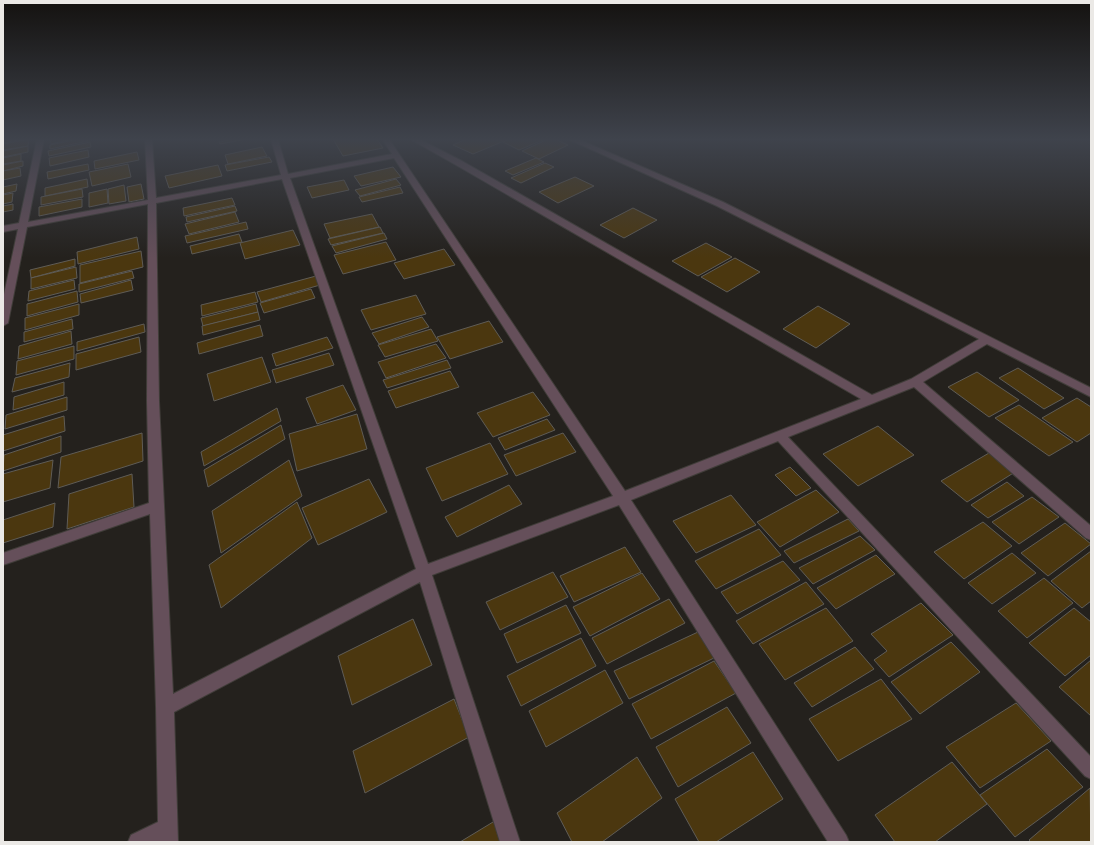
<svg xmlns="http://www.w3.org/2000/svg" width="1094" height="845" font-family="Overpass,sans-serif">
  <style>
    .building { fill: #4b370f; stroke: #5f5c56 }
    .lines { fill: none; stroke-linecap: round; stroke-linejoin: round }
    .street-casing { stroke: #403d39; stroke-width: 2 }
    .street { fill: #654f5a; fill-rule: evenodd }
  </style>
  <rect width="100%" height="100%" fill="#24211d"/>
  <!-- building -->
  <g class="building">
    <polygon points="3,139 24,139 3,143"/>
    <polygon points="29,139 28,146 3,150 3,144"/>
    <polygon points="50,139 72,139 51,144"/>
    <polygon points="78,139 88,139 88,141 50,149 50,145"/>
    <polygon points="234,139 246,139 220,144 219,142"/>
    <polygon points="333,139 377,139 383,148 343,156"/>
    <polygon points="466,139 501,139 504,141 473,154 453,145"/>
    <polygon points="510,139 545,139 519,150 503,142"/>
    <polygon points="548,139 555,139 568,145 539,159 522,151"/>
    <polygon points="90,142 91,147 49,156 48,151"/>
    <polygon points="28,146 28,152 3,157 3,151"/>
    <polygon points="262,147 267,156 228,164 225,155"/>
    <polygon points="88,150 89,157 50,166 49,158"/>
    <polygon points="137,152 139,160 95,169 94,161"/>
    <polygon points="21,154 21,161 3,164 3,158"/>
    <polygon points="269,157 272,162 227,171 225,165"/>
    <polygon points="536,158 544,162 513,175 505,171"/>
    <polygon points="23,161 23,166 3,171 3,165"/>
    <polygon points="545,163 554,167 521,183 511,178"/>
    <polygon points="88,164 89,170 48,179 47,172"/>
    <polygon points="128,164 131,177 92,186 89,172"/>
    <polygon points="218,165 222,176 169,188 165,176"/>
    <polygon points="393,167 401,177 361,186 354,176"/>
    <polygon points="20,168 21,176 3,180 3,171"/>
    <polygon points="575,177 594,186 558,203 539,192"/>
    <polygon points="87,179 88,187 45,196 45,188"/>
    <polygon points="396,179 401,185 360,196 355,190"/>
    <polygon points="344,180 349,190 312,198 307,187"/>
    <polygon points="17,184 16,191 3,194 3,187"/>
    <polygon points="141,184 144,199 129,202 127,187"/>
    <polygon points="124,185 126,201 109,204 108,189"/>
    <polygon points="400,187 403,193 362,202 359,197"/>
    <polygon points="82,189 83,197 41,205 41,197"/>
    <polygon points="107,189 108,203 89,207 89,193"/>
    <polygon points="13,193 12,202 3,204 3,195"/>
    <polygon points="232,198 235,205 184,216 183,208"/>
    <polygon points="82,199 82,207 39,216 39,207"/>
    <polygon points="13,204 13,210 3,212 3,206"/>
    <polygon points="235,206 237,211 187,222 186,217"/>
    <polygon points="633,208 657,220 624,238 600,225"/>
    <polygon points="235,212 239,222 189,234 185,224"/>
    <polygon points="372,214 379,227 330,238 324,224"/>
    <polygon points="246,222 248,229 187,243 185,236"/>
    <polygon points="380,227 383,233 331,245 328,239"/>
    <polygon points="293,230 300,245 245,259 240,243"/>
    <polygon points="384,233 387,239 336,253 332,246"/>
    <polygon points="239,234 242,242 192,254 190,246"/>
    <polygon points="137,237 139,249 78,264 77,252"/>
    <polygon points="386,242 396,260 343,274 334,255"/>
    <polygon points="706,243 732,257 698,276 672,261"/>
    <polygon points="444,249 455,265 404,279 394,263"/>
    <polygon points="141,251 143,267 80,283 80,265"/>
    <polygon points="735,258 760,272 727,292 701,277"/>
    <polygon points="75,259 75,266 31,278 30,270"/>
    <polygon points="76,267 77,278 31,289 31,278"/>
    <polygon points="132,271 134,278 79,292 79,284"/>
    <polygon points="316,276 320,285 261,302 257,292"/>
    <polygon points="74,280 75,289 28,301 29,291"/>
    <polygon points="131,280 133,290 81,303 80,294"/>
    <polygon points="311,289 315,298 264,313 260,303"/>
    <polygon points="77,291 78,302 27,316 27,304"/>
    <polygon points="255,292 258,302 202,316 201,305"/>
    <polygon points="416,295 426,314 371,330 361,310"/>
    <polygon points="79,304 79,315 25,330 25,318"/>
    <polygon points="256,304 258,312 203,326 201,318"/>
    <polygon points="818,306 850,324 816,348 783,329"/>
    <polygon points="258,312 260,320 203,335 202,326"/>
    <polygon points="422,317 429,327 379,344 372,333"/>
    <polygon points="72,319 73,329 24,342 24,332"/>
    <polygon points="489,321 503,342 450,359 437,337"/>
    <polygon points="144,324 145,332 77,351 77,342"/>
    <polygon points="260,325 263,336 199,354 197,343"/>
    <polygon points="431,329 438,341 385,357 378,345"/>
    <polygon points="71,331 72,344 18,359 19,346"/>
    <polygon points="139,337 141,352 76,370 76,354"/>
    <polygon points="327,337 333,348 276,366 272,354"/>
    <polygon points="436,344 446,358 386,378 378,362"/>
    <polygon points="74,346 74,359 16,375 17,361"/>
    <polygon points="329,353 334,365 276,383 272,370"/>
    <polygon points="262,357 271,382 214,401 207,374"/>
    <polygon points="447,360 451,368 387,388 383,380"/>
    <polygon points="70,363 69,377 12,392 15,378"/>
    <polygon points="1018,368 1064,398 1044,409 999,378"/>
    <polygon points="450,371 459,387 396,408 388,391"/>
    <polygon points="977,372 1019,400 989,417 948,387"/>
    <polygon points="64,382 64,395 13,410 14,397"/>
    <polygon points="343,385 356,410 317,424 306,398"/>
    <polygon points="533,392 550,415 493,437 477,413"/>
    <polygon points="67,397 67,410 5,429 6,415"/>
    <polygon points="1077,398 1091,407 1091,433 1077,442 1042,418"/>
    <polygon points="1019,405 1073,442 1049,456 995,418"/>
    <polygon points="277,408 281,421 204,466 201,452"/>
    <polygon points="357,414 367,449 297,471 289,434"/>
    <polygon points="64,416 65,431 3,451 3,435"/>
    <polygon points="547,419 555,430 505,450 498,438"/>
    <polygon points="281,425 285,439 208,487 204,470"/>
    <polygon points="878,426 914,455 858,486 823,454"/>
    <polygon points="142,433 143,461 58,488 61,457"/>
    <polygon points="563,433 576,452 516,476 504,455"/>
    <polygon points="61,436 61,452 3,471 4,455"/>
    <polygon points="490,443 508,474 442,501 426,468"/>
    <polygon points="989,453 1015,472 967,502 941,481"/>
    <polygon points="53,460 50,488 3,502 3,474"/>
    <polygon points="289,460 302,496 221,553 212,511"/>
    <polygon points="790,467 811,488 796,496 775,475"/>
    <polygon points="132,474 134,507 67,529 69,494"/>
    <polygon points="369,479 387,512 318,545 302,508"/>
    <polygon points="1007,482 1024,496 988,518 971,505"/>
    <polygon points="509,485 522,504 457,537 445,517"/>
    <polygon points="816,490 839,512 780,547 757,522"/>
    <polygon points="731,495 756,525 696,553 673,521"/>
    <polygon points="1032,497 1059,517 1019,544 992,522"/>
    <polygon points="297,502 312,538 221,608 209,565"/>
    <polygon points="55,503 53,527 3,543 3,520"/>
    <polygon points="848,519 859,531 794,563 784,551"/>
    <polygon points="983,522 1012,546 964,579 934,552"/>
    <polygon points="1065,523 1091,544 1048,576 1021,553"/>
    <polygon points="759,529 781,555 716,589 695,561"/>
    <polygon points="860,536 875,550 813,584 799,568"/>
    <polygon points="625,547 641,572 574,602 560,576"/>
    <polygon points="1091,551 1091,601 1082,608 1051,581"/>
    <polygon points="1012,553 1036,573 992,604 968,583"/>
    <polygon points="876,555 895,574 836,609 817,588"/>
    <polygon points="783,561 800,580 737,614 721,592"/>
    <polygon points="553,572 568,597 500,630 486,602"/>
    <polygon points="642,573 660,599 590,636 573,607"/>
    <polygon points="1044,578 1073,603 1027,638 998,611"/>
    <polygon points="806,582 824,604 753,644 736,621"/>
    <polygon points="669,599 685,623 607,664 592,638"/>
    <polygon points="921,603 953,635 889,677 874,660 887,651 871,634"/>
    <polygon points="566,605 581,633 517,663 504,634"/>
    <polygon points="826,608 853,641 785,680 759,644"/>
    <polygon points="1074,608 1091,622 1091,655 1065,676 1029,643"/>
    <polygon points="413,619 432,665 352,705 338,656"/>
    <polygon points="698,632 714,658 629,699 614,671"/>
    <polygon points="581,638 596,666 521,706 507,676"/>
    <polygon points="951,642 980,672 920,714 891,682"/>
    <polygon points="855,647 874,669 812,707 794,683"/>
    <polygon points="1091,660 1091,716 1059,687"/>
    <polygon points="714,661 736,693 651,739 632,704"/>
    <polygon points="605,670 623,703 546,747 529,711"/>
    <polygon points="881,679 912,719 838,761 809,719"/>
    <polygon points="454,699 469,737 365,793 353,751"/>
    <polygon points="1016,703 1051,741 980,788 946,747"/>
    <polygon points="727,707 751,743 678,787 656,747"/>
    <polygon points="1047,749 1083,787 1015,837 980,795"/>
    <polygon points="753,752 783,799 716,842 699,842 675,799"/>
    <polygon points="637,757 662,798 602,842 572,842 557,813"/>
    <polygon points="952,762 987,804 935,842 895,842 875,815"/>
    <polygon points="1090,788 1091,842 1031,842 1029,840"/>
    <polygon points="498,819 508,842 460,842"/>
  </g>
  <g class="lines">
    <defs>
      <path id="street" d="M 37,139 L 44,139 L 28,222 L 148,200 L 145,139 L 152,139 L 156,198 L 281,175 L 271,139 L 278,139 L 288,174 L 392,154 L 382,139 L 389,139 L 625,491 L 861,399 L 456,165 L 410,139 L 419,139 L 462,161 L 872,395 L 911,379 L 979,339 L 717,206 L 568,139 L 578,139 L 723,202 L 1091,388 L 1091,397 L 987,344 L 923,382 L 1091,526 L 1091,540 L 1086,538 L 914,387 L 788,437 L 1091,757 L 1091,779 L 1085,776 L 778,441 L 631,500 L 846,835 L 849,842 L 828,842 L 619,505 L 432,575 L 520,842 L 500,842 L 420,582 L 174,712 L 178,842 L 128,842 L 131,835 L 158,822 L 156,707 L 150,514 L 3,565 L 3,553 L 149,503 L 147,401 L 148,204 L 27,227 L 8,323 L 3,326 L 3,299 L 18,229 L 3,232 L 3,226 L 19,223 ZM 394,158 L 613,496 L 428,564 L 290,178 ZM 282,179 L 416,569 L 173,694 L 159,401 L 156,203 Z"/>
    </defs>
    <!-- street casing -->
    <use href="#street" class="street-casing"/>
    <!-- street -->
    <use href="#street" class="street"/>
  </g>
  <!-- sky -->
  <linearGradient id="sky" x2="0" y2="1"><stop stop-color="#141210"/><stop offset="0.54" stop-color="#3f434c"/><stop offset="1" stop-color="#3f434c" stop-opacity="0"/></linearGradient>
  <rect width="1094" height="258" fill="url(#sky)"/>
  <!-- border -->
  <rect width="1094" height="845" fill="none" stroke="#ebe9e6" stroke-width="8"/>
</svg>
